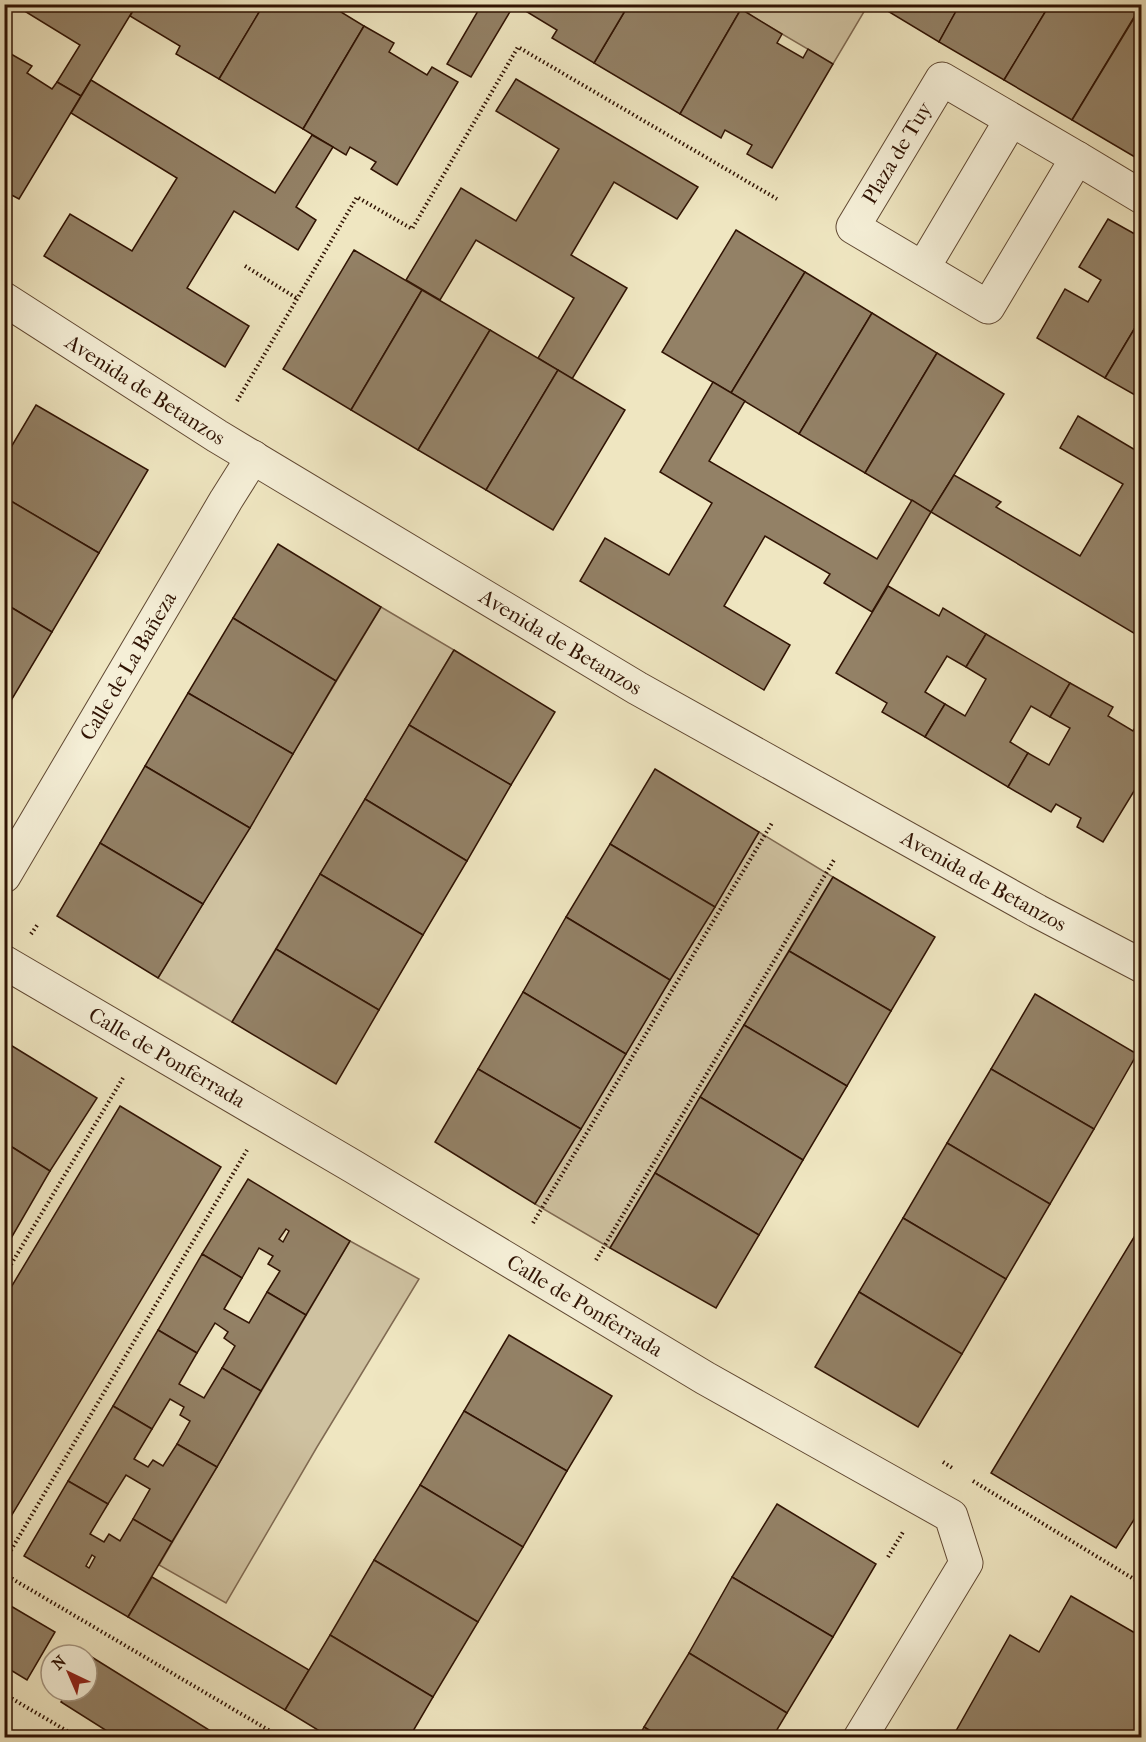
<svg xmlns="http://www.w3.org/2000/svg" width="1146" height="1742" font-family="'IM FELL French Canon',serif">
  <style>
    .green { fill: #cfc2a1; stroke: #806a52; stroke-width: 1.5 }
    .building { fill: #938166; stroke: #301303; stroke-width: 1.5; fill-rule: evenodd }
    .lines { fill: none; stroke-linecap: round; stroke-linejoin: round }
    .minor-casing { stroke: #604832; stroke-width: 35 }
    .path { stroke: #301303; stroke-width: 4; stroke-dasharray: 1.5 3; stroke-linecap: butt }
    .minor { stroke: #f5efd7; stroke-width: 33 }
    .labels { text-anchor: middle; stroke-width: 4.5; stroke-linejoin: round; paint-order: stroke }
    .street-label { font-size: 21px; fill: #301303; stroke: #f5efd7 }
  </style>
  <rect width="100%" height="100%" fill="#efe6c1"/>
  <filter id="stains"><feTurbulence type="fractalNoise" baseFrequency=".00333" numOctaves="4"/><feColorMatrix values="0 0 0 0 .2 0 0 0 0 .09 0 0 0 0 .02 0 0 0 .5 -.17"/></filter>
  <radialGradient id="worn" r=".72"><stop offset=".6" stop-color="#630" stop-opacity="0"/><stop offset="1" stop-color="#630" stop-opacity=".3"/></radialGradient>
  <!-- green -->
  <g class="green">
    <polygon points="733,5 868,5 833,64"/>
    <polygon points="381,607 454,650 232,1022 158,978"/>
    <polygon points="759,832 833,877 610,1248 535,1204"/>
    <polygon points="350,1241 419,1279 317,1447 226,1603 159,1565"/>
  </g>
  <!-- building -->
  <g class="building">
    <polygon points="13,4 137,4 81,96 57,82 80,45"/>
    <polygon points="137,4 264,4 219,79 176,54 180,46 130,16"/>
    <polygon points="264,4 328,4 364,26 303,129 219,79"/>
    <polygon points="482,4 514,5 471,77 447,64"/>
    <polygon points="629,4 733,4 741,9 680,114 594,63"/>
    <polygon points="629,4 594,63 552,38 557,30 514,4"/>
    <polygon points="876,4 960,4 939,42"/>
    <polygon points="960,4 1050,4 1004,80 939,42"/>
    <polygon points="1050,4 1142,4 1072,120 1004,80"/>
    <polygon points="1142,5 1142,158 1140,160 1072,120"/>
    <polygon points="741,9 782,34 777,43 803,58 808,49 833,64 772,168 747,154 752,145 725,130 721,138 680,114"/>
    <polygon points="364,26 394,43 389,52 427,75 432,67 458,82 397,185 371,169 376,162 350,147 346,155 303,129"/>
    <polygon points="4,50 32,66 27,73 52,89 57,82 81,96 19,199 4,191"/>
    <polygon points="516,79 698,187 677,219 614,182 571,255 627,288 572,379 538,358 574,298 476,240 440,300 406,280 461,188 516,221 559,149 496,111"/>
    <polygon points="91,80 275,193 312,135 333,147 296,207 316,220 298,250 234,211 187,288 249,326 225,367 44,256 70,214 132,251 177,178 71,113"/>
    <polygon points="1108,219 1142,238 1142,316 1105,378 1037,338 1065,289 1088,302 1101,280 1079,267"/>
    <polygon points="736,230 805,272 731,393 662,352"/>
    <polygon points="354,250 422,290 351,410 283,369"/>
    <polygon points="805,272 872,313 799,434 731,393"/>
    <polygon points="422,290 490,330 418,450 351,410"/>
    <polygon points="872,313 937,353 865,473 799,434"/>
    <polygon points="1142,316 1142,399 1105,378"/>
    <polygon points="490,330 558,370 486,490 418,450"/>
    <polygon points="937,353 1004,394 931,512 865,473"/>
    <polygon points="558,370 625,410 553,530 486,490"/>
    <polygon points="713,382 745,401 709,461 877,559 912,500 931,512 872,612 824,583 830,574 765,536 724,606 790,645 764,690 580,581 605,538 669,575 712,503 660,472"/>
    <polygon points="36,405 148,470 99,553 4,497 4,459"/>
    <polygon points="1078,416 1142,454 1142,580 1135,590 1142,594 1142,638 931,512 954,475 1001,502 996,507 1080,556 1123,484 1060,448"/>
    <polygon points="4,497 99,553 52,632 4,603"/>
    <polygon points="278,544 381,607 336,681 233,618"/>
    <polygon points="888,586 939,616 943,608 986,634 966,667 947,656 925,692 945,704 925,737 882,712 887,703 836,673"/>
    <polygon points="4,603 52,632 6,709 4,709"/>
    <polygon points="233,618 336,681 293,754 188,693"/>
    <polygon points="986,634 1070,683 1050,717 1031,706 1010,742 1028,753 1008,787 925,737 945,704 965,716 986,679 966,667"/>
    <polygon points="454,650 555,712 511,785 409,725"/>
    <polygon points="1070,683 1113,707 1108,716 1133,731 1138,723 1142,725 1142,778 1103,842 1077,827 1081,818 1056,804 1051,812 1008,787 1028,753 1049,765 1070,728 1050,717"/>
    <polygon points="188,693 293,754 250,828 145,766"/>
    <polygon points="409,725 511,785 467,861 365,799"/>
    <polygon points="145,766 250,828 203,904 100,843"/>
    <polygon points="655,769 759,832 715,907 610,844"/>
    <polygon points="365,799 467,861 423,935 320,874"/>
    <polygon points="100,843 203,904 158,978 57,916"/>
    <polygon points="610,844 715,907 670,980 566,917"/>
    <polygon points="320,874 423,935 379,1010 276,949"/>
    <polygon points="833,877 935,937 891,1011 789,951"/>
    <polygon points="566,917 670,980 626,1054 523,992"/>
    <polygon points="276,949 379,1010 336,1084 232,1022"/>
    <polygon points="789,951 891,1011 847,1086 744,1025"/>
    <polygon points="523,992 626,1054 581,1129 478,1069"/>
    <polygon points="1035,994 1137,1054 1094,1129 991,1069"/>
    <polygon points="744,1025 847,1086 803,1160 700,1097"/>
    <polygon points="4,1041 97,1098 50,1171 4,1142"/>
    <polygon points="478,1069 581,1129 535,1204 435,1142"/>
    <polygon points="991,1069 1094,1129 1050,1204 947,1143"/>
    <polygon points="700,1097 803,1160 759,1235 655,1173"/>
    <polygon points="120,1106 221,1167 4,1528 4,1299"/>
    <polygon points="4,1142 50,1171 6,1247 4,1246"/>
    <polygon points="947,1143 1050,1204 1006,1279 903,1218"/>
    <polygon points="655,1173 759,1235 716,1308 610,1248"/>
    <path d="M 248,1179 L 350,1241 L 306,1315 L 267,1292 L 280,1271 L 268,1264 L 273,1256 L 259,1248 L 242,1278 L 202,1254 ZM 286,1229 L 289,1231 L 283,1242 L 279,1239 Z"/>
    <polygon points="903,1218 1006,1279 962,1354 859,1292"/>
    <polygon points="1142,1224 1142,1507 1116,1548 991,1473"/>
    <polygon points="202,1254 242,1278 224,1309 249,1323 267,1292 306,1315 261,1391 222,1368 235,1346 224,1338 228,1332 215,1323 197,1353 158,1330"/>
    <polygon points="859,1292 962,1354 918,1427 815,1367"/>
    <polygon points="158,1330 197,1353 179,1384 204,1398 222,1368 261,1391 217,1467 177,1444 190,1421 180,1415 184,1407 170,1399 152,1429 113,1406"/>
    <polygon points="509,1335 612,1396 567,1471 464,1411"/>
    <polygon points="113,1406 152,1429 134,1459 148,1467 153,1460 163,1466 177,1444 217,1467 172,1542 133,1519 150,1489 126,1475 108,1504 68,1481"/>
    <polygon points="464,1411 567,1471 523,1547 420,1485"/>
    <path d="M 68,1481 L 108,1504 L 90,1534 L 104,1542 L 109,1534 L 120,1541 L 133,1519 L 172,1542 L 128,1617 L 24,1556 ZM 92,1555 L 95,1557 L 89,1568 L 86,1566 Z"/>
    <polygon points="420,1485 523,1547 478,1622 374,1560"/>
    <polygon points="777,1504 876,1564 833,1637 732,1577"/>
    <polygon points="374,1560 478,1622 433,1697 330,1635"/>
    <polygon points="152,1577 309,1670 285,1710 128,1617"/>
    <polygon points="732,1577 833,1637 787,1713 689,1653"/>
    <polygon points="1071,1596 1142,1637 1142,1738 952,1738 1010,1635 1039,1652"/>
    <polygon points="4,1602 55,1632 27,1680 4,1666"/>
    <polygon points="330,1635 433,1697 409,1738 331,1738 285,1710"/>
    <polygon points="689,1653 787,1713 772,1738 662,1738 644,1727"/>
    <polygon points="90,1656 222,1738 118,1738 61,1702 68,1691 87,1691 87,1661"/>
    <polygon points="644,1727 662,1738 638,1738"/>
  </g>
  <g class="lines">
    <defs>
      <g id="minor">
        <polygon points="942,79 1077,158 988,307 853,227"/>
        <polyline points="1077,158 1142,197"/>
        <polyline points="923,268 1011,120"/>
        <path id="s1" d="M 4,299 L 217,436 L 637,688 L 1037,911 L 1142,966"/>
        <path id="s2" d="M 4,876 L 226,500 L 253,457"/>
        <path id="s3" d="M 4,962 L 354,1167 L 705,1378 L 951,1516 L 966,1563 L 860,1738"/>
      </g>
    </defs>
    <!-- minor casing -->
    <use href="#minor" class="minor-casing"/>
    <!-- path -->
    <g class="path">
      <polyline points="245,266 298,299"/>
      <polyline points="237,401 357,197 412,229 518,47 777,199"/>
      <polyline points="31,934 38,924"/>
      <polyline points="533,1223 772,823"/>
      <polyline points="596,1260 834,860"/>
      <polyline points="4,1276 123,1078"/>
      <polyline points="943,1462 954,1469"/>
      <polyline points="973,1481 1142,1584"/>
      <polyline points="888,1557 903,1532"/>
      <polyline points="4,1562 247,1150"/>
      <polyline points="4,1574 282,1738"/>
      <polyline points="4,1694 79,1738"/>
    </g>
    <!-- minor -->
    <use href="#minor" class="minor"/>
  </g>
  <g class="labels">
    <!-- street labels -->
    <g class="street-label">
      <text transform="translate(897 153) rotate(-59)" y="7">Plaza de Tuy</text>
      <text dy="7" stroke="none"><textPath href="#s1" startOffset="168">Avenida de Betanzos</textPath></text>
      <text dy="7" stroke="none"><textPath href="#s1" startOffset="654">Avenida de Betanzos</textPath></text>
      <text dy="7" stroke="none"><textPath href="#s2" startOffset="244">Calle de La Bañeza</textPath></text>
      <text dy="7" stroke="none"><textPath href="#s1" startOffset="1140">Avenida de Betanzos</textPath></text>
      <text dy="7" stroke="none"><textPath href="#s3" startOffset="189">Calle de Ponferrada</textPath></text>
      <text dy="7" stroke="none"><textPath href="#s3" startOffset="675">Calle de Ponferrada</textPath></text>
    </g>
  </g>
  <!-- margin -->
  <rect width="1146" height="1742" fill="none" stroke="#efe6c1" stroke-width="24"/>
  <rect x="6" y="6" width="1134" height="1730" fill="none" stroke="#301303" stroke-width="3"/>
  <rect x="12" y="12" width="1122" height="1718" fill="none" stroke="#301303" stroke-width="1.5"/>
  <!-- north arrow -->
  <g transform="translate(69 1673) rotate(316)"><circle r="28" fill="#f5efd7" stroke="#a69782" stroke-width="1.5"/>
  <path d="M0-4.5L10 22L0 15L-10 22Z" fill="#8f2418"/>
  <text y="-9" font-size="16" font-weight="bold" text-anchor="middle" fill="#301303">N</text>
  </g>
  <rect width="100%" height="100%" filter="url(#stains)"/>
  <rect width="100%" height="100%" fill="url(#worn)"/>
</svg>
